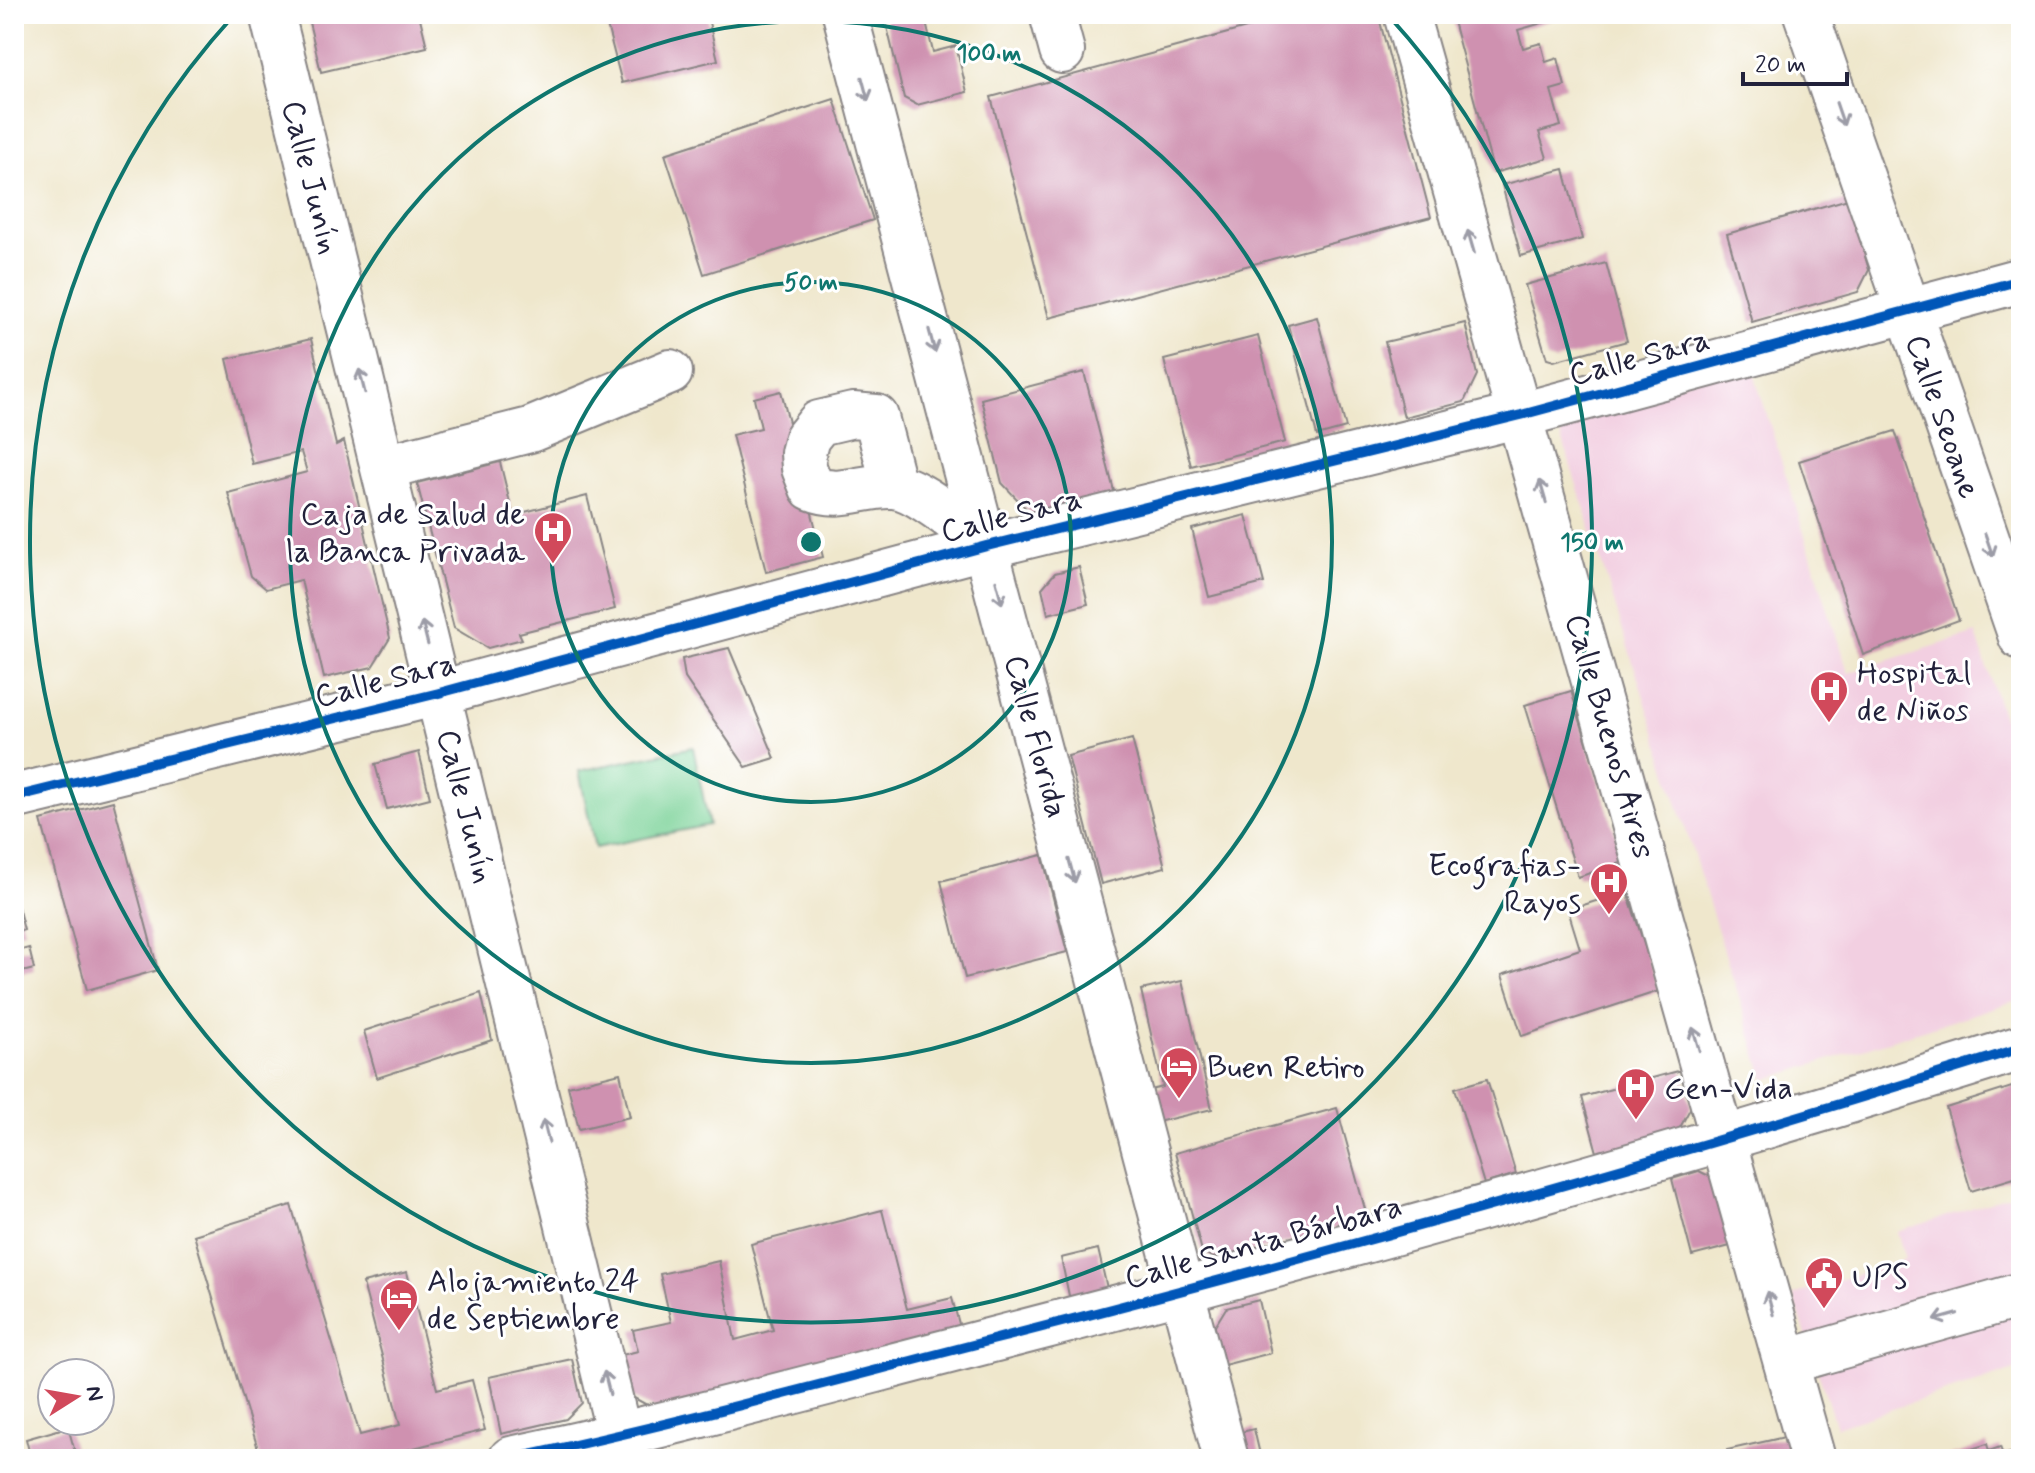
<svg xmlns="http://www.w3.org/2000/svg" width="2035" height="1473" font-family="Mynerve,sans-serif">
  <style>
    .built { fill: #f2cfe1 }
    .green { fill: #79d297; stroke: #4e7a69; stroke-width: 2 }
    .building { fill: #cf91b0 }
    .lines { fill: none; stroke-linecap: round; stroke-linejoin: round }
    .minor-casing { stroke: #888484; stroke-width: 48 }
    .minor { stroke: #fff; stroke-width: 44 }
    .cycleway-casing { stroke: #fff; stroke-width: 15 }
    .cycleway { stroke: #0057b8; stroke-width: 10 }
    .oneway { stroke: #9c9ca7 }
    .ring { fill: none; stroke: #0f766e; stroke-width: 4 }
    .labels { text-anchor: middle; stroke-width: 6; stroke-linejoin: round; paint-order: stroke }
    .street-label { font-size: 32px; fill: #22223b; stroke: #fff }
    .poi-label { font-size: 32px; fill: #22223b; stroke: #fff; text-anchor: start }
    .centre { fill: #0f766e; stroke: #fff; stroke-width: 4 }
    .ring-label { font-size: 24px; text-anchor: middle; font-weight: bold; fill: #0f766e; stroke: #fff; stroke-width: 6; stroke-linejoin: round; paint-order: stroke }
  </style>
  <rect width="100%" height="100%" fill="#fff"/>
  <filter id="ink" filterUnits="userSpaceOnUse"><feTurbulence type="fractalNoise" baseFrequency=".0125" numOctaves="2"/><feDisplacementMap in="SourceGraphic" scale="16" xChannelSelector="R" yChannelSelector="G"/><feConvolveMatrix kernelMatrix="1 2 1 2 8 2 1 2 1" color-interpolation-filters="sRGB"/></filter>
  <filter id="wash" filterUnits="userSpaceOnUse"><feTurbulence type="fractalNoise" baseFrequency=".006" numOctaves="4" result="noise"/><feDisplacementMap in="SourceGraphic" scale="32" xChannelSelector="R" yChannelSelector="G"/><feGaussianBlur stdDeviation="1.8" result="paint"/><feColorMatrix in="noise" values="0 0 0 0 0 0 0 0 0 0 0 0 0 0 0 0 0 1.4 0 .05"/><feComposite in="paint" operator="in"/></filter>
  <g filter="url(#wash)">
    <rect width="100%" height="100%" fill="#efe7cc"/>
    <!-- built -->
    <g class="built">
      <polygon points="1750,361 1848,673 1976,633 2021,775 2021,999 1765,1080 1557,422"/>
      <polygon points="2021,1192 2021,1368 1836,1427 1793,1295 1905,1259 1897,1232"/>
    </g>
    <!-- green -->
    <polygon class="green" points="693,747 709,825 595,848 579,771"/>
    <g id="blocks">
      <!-- building -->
      <g class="building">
        <polygon points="307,14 419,14 427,47 321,72"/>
        <polygon points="604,14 707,14 718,60 622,83"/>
        <polygon points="884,14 924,14 933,52 956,46 967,92 917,105 904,98"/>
        <polygon points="1298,14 1378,14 1431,217 1049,318 991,97"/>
        <polygon points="1451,14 1573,14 1518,30 1523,48 1541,43 1546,62 1558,58 1565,86 1551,90 1561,126 1539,132 1547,158 1494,173"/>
        <polygon points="834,99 873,220 704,274 665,154"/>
        <polygon points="1564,169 1582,239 1521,256 1502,185"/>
        <polygon points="1848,199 1869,270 1858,292 1752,322 1727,234"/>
        <polygon points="1606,263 1627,341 1554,361 1547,359 1525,285"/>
        <polygon points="1317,317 1346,428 1317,436 1288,325"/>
        <polygon points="1465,323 1477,375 1464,402 1404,417 1385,342"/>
        <polygon points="1258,336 1285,442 1191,466 1164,360"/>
        <polygon points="311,339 336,445 344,441 390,638 372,667 324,678 301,580 266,589 251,576 228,493 307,472 301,452 252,464 227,359"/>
        <polygon points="1084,372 1115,495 1033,516 1002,483 981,399"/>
        <polygon points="781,391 823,557 766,572 732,435 761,428 754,398"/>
        <polygon points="1895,431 1959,620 1863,655 1799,461"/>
        <polygon points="500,462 513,515 587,496 615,609 519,633 522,639 488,648 454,628 417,483"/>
        <polygon points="1246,515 1264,583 1209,597 1192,529"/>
        <polygon points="1079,567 1088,604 1048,614 1042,588 1055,573"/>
        <polygon points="729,648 775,758 746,767 685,678 682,659"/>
        <polygon points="1571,691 1624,862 1578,877 1525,705"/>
        <polygon points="1132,739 1165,867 1101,884 1068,756"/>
        <polygon points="419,752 430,798 387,809 375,764"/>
        <polygon points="113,801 158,970 87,990 41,820"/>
        <polygon points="1042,855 1067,952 965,978 941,881"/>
        <polygon points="14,891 24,930 14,933"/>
        <polygon points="1627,891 1659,991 1522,1036 1502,975 1580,949 1568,910"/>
        <polygon points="29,948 34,969 14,974 14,952"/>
        <polygon points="1182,981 1212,1109 1153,1123 1146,1091 1163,1087 1141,990"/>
        <polygon points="481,993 492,1040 377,1078 364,1031"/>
        <polygon points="1682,1070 1691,1107 1676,1135 1598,1156 1582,1097"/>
        <polygon points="620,1073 630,1117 579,1129 568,1086"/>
        <polygon points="1487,1079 1516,1174 1484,1184 1455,1088"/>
        <polygon points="2021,1084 2021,1176 1971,1191 1946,1108"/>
        <polygon points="1337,1108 1368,1220 1218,1261 1202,1251 1175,1153"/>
        <polygon points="1699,1171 1717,1180 1734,1245 1692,1256 1672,1179"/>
        <polygon points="291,1205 360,1435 400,1425 363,1283 407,1272 437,1389 472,1380 485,1430 370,1459 261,1459 194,1235"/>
        <polygon points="882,1210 907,1309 952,1298 962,1335 656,1410 625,1393 618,1356 638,1351 633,1330 671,1322 660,1274 719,1261 735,1340 773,1330 751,1244"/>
        <polygon points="1098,1249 1109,1297 1071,1305 1061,1258"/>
        <polygon points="1259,1300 1271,1353 1216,1367 1209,1336 1226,1308"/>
        <polygon points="572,1359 582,1403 566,1419 501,1434 489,1377"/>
        <polygon points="68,1427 77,1459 31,1459 26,1439"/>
        <polygon points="1254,1429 1261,1459 1239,1459 1233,1434"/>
        <polygon points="1794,1435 1799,1459 1729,1459 1727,1450"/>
        <polygon points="1987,1444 1989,1451 2000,1447 2003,1455 2021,1450 2021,1459 1941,1459"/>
      </g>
    </g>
  </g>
  <g filter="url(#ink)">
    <use href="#blocks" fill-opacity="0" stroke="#888484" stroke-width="2"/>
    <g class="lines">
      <defs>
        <g id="minor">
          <polyline points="272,14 625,1459"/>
          <polyline points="845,14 1226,1459"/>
          <polyline points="1052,14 1062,51"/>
          <polyline points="1406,14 1813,1459"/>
          <polyline points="1806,14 2021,637"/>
          <polyline points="384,467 530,430 670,372"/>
          <path d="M 894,486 L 876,417 L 853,415 L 819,423 L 807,438 L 803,453 L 804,468 L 812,488 C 841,500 863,485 892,486 C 918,487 966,530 987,546"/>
          <polyline points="14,797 439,693 987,546 1521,415 2021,280"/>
          <polyline points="1786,1362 2021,1295"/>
          <path d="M 511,1459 C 673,1425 832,1381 992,1340 C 1338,1251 1681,1155 2021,1048"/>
        </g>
      </defs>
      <!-- minor casing -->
      <use href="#minor" class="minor-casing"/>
      <!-- minor -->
      <use href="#minor" class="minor"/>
      <defs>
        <g id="cycleway">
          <polyline points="14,797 439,693 987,546 1521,415 2021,280"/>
          <path d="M 511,1459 C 673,1425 832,1381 992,1340 C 1338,1251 1681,1155 2021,1048"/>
        </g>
      </defs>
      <!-- cycleway casing -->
      <use href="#cycleway" class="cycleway-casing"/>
      <!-- cycleway -->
      <use href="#cycleway" class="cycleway"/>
    </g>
    <!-- one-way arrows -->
    <defs><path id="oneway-shaft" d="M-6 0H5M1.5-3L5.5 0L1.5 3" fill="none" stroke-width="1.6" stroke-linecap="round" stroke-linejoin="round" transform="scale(2)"/></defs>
    <g class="oneway">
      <use href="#oneway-shaft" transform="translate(865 89) rotate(75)"/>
      <use href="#oneway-shaft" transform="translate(1840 114) rotate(71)"/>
      <use href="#oneway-shaft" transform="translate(1471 242) rotate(-106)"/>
      <use href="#oneway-shaft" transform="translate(932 341) rotate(75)"/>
      <use href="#oneway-shaft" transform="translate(362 381) rotate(-104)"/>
      <use href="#oneway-shaft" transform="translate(1543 492) rotate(-106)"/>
      <use href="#oneway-shaft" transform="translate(1989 545) rotate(71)"/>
      <use href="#oneway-shaft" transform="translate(999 592) rotate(75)"/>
      <use href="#oneway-shaft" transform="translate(425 633) rotate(-104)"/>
      <use href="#oneway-shaft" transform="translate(1072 871) rotate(75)"/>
      <use href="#oneway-shaft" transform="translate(1696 1039) rotate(-106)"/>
      <use href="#oneway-shaft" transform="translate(546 1131) rotate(-104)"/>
      <use href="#oneway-shaft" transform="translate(1770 1303) rotate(-105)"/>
      <use href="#oneway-shaft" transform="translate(1946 1317) rotate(164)"/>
      <use href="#oneway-shaft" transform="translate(607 1383) rotate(-104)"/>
    </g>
  </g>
  <!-- distance rings -->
  <g class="ring">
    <circle cx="811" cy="542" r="260"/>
    <circle cx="811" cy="542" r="521"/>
    <path d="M1387 14A781 781 0 1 1 235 14"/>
  </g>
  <!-- icons -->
  <defs>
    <symbol id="hospital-pin" viewBox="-11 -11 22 30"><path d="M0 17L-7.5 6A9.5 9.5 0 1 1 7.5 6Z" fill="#d1495b" stroke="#fff"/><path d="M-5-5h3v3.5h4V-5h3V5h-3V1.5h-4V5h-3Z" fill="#fff"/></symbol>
    <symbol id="hotel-pin" viewBox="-11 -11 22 30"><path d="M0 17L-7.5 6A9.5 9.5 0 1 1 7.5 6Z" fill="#d1495b" stroke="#fff"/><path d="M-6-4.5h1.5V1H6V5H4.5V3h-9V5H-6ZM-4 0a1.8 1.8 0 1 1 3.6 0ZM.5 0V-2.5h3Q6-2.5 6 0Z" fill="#fff"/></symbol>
    <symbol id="civic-pin" viewBox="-11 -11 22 30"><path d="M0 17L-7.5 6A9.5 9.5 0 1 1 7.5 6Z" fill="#d1495b" stroke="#fff"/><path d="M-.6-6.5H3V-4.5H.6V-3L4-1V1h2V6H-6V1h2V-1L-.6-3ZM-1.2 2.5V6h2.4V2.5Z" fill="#fff"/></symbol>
  </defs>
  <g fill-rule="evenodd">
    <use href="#hospital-pin" x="531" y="509" width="44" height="60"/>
    <use href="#hospital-pin" x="1807" y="668" width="44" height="60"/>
    <use href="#hospital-pin" x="1587" y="860" width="44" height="60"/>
    <use href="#hotel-pin" x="1157" y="1044" width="44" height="60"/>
    <use href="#hospital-pin" x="1614" y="1065" width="44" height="60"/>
    <use href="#civic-pin" x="1802" y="1254" width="44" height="60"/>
    <use href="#hotel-pin" x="377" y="1276" width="44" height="60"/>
  </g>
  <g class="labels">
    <!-- street labels -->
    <g class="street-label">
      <text transform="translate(312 177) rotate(76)" y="11">Calle Junín</text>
      <text transform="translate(1639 356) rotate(-15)" y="11">Calle Sara</text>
      <text transform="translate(1944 416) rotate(71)" y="11">Calle Seoane</text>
      <text transform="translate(1011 514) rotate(-14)" y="11">Calle Sara</text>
      <text transform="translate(385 679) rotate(-14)" y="11">Calle Sara</text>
      <text transform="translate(1037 736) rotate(75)" y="11">Calle Florida</text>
      <text transform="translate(1611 736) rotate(74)" y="11">Calle Buenos Aires</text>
      <text transform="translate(467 806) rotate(76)" y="11">Calle Junín</text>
      <text transform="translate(1263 1241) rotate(-15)" y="11">Calle Santa Bárbara</text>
    </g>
    <!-- poi labels -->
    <g class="poi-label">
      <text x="525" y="524" text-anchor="end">Caja de Salud de<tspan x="525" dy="37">la Banca Privada</tspan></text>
      <text x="1857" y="683">Hospital<tspan x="1857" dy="37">de Niños</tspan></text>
      <text x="1581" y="875" text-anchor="end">Ecografias-<tspan x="1581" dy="37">Rayos</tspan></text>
      <text x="1207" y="1077">Buen Retiro</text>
      <text x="1664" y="1098">Gen-Vida</text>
      <text x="1852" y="1287">UPS</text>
      <text x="427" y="1291">Alojamiento 24<tspan x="427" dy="37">de Septiembre</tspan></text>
    </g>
  </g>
  <circle cx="811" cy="542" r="12" class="centre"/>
  <g class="ring-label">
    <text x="989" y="61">100 m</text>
    <text x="811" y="290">50 m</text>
    <text x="1592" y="550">150 m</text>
  </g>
  <!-- margin -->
  <rect width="2035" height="1473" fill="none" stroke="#fff" stroke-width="48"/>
  <!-- north arrow -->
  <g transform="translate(76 1397) rotate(79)"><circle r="38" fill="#ffffff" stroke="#a7a7b1" stroke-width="2"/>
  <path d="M0-6L14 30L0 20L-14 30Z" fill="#d1495b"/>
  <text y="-12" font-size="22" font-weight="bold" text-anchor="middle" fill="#22223b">N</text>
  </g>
  <!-- scale -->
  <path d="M1743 72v12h104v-12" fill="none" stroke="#22223b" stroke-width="4"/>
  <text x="1755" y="72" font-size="24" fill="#22223b" stroke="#ffffff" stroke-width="6" paint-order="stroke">20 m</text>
</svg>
